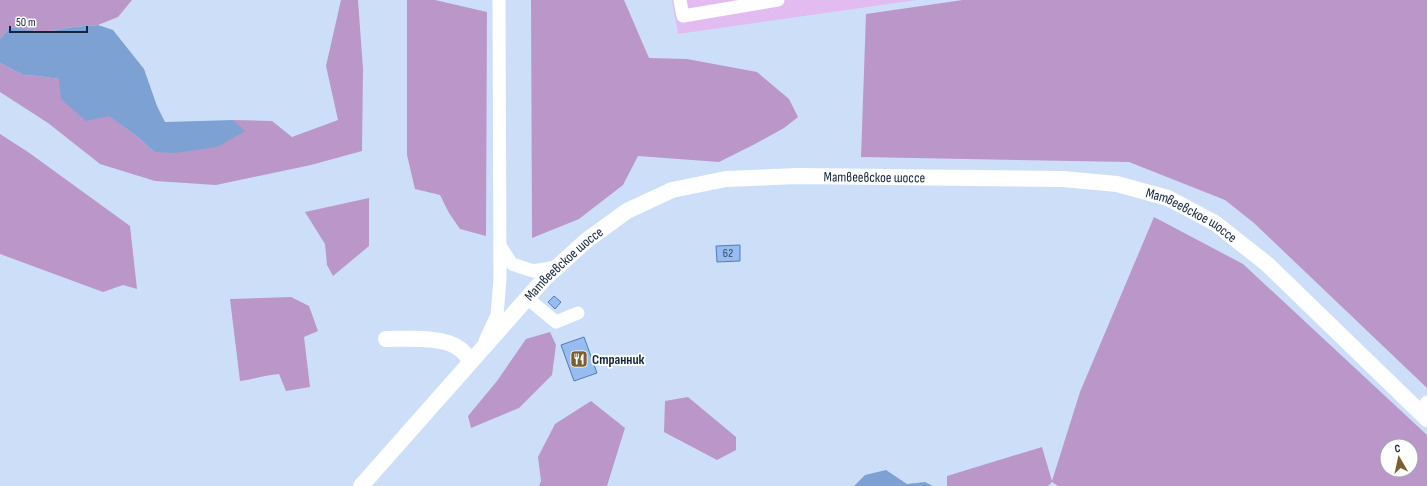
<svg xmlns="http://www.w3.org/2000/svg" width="1427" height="486" font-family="'Sofia Sans Condensed',sans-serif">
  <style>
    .green { fill: #e2bcf1 }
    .forest { fill: #bb96c9; fill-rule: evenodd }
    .water { fill: #7da1d3 }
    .building { fill: #97bcef; stroke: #527cb6 }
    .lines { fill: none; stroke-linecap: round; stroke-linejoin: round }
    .minor { stroke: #fff; stroke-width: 13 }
    .major { stroke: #fff; stroke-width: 16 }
    .labels { text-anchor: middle; stroke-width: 3.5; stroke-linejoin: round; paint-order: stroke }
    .number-label { font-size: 12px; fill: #334968 }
    .street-label { font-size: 14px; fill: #12233b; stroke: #fefefe }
    .poi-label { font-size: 14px; font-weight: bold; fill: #12233b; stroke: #fefefe; text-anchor: start }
  </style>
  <rect width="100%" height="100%" fill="#cddff8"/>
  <!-- green -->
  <polygon class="green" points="672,0 917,0 678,34"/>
  <!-- forest -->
  <g class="forest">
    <polygon points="0,0 132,0 118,17 98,25 73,27 51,31 38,31 10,27 0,39"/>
    <polygon points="341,0 358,0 363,69 362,151 311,165 216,185 155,181 100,164 48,123 0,92 0,63 23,75 38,76 60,79 139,138 154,152 244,131 233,120 272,121 292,137 338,120 326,66"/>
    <polygon points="407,0 435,0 487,12 486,236 460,229 449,213 440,195 415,189 407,155"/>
    <polygon points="531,0 624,0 649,58 687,59 757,72 789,99 798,117 784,128 755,144 719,162 638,156 623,185 579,219 532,238"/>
    <polygon points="963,0 1427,0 1427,388 1254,223 1225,200 1129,162 861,157 866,14"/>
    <polygon points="0,134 28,152 130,226 137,289 123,285 103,292 0,254"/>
    <polygon points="369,198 369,246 333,276 327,265 325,244 305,212"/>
    <path d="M 1154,217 L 1243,264 L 1427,435 L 1427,486 L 1058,486 L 1052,482 L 1048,486 L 947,486 L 947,476 L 1042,447 L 1052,481 L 1080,392 ZM 1387,446 L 1411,446 L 1411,470 L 1387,470 Z"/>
    <path d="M 291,297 L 309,306 L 318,331 L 304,337 L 310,387 L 286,391 L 279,374 C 266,375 254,379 240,381 L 230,299 Z"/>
    <polygon points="550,332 556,345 552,375 519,408 471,428 468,416 497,381 526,339"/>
    <polygon points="688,397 736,437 736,450 717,460 664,432 665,401"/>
    <polygon points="591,401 625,428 607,486 539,486 541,481 538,457 555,424"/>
  </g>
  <!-- water -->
  <g class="water">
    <polygon points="98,25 113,30 144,69 157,106 165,122 233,120 245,131 217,147 175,153 154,152 139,138 109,116 86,121 61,99 59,79 38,76 23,75 0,63 0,39 10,27 38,31 51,31 73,27"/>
    <polygon points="886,470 907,484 925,482 933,486 854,486 865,475"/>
  </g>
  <!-- building -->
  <g class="building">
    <polygon points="740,245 740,261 717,262 716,246"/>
    <polygon points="554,296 561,302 555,309 548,302"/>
    <polygon points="584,337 597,373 574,381 561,345"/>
  </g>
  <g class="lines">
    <!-- minor -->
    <g class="minor">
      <polyline points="680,0 683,16 778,0"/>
      <polyline points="500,246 512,264 533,271 556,267"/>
      <polyline points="527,298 556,322 578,313"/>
      <polyline points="485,341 497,315 500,279 499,0"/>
      <polyline points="1420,412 1427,402"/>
    </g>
    <!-- major -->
    <g class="major">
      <path d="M 386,339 C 407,339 444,336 460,349 C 464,352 468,357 471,361"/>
      <path id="s1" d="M 361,486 L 545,278 L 587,240 L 627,211 L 672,190 L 726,179 L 797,176 L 1063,179 L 1117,184 L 1168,198 L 1215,223 L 1267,264 L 1427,419"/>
    </g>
  </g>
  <!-- icons -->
  <defs>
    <symbol id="restaurant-square" viewBox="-11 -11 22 22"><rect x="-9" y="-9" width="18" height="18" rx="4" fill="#7b5e31" stroke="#fefefe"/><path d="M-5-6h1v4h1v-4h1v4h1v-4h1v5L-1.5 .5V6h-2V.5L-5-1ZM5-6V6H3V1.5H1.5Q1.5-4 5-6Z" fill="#fff"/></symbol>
  </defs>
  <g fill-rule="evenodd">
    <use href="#restaurant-square" x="569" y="349" width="20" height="20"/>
  </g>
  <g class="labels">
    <!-- number labels -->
    <g class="number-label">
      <text x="728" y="257">62</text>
    </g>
    <!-- street labels -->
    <g class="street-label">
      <text dy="5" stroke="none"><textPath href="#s1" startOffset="637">Матвеевское шоссе</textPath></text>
      <text dy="5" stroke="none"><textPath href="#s1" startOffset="961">Матвеевское шоссе</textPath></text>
      <text dy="5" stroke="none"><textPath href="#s1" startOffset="301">Матвеевское шоссе</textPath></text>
    </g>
    <!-- poi labels -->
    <g class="poi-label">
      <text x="592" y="364">Странник</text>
    </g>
  </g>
  <!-- north arrow -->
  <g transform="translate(1399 458) rotate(351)"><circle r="19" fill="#fefefe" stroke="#a0a6b0"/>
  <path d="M0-3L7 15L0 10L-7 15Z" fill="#7b5e31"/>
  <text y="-6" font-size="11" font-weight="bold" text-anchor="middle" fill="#12233b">С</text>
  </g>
  <!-- scale -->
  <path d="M10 26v6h77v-6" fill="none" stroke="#12233b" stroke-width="2"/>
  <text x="16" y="26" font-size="12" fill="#12233b" stroke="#fefefe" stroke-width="3" paint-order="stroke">50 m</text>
</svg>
